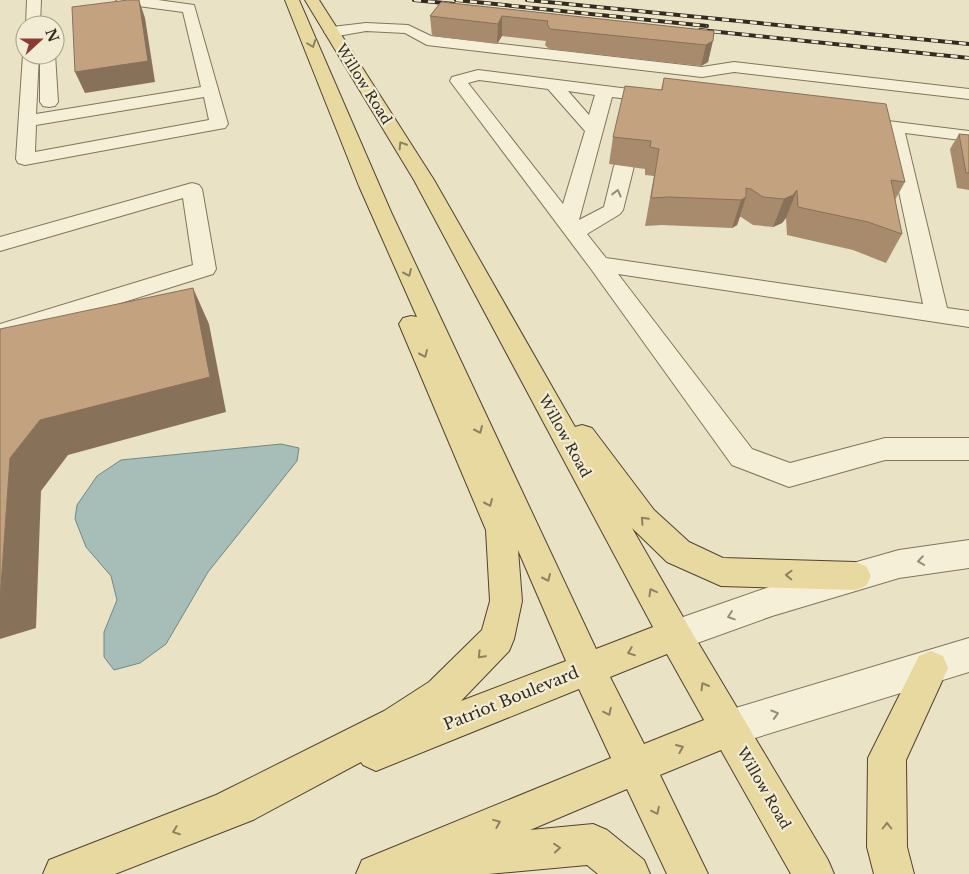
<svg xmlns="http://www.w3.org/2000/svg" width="969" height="874" font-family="'Libre Baskerville',serif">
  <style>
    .water { fill: #a6bdb8; stroke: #6e8a86 }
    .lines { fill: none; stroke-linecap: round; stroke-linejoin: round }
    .minor-casing { stroke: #82745d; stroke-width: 2 }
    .major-casing { stroke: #504331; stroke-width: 2 }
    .minor { fill: #f5efd7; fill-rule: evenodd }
    .major { fill: #e8d9a0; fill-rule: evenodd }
    .rail-casing { stroke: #332b1f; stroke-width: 4 }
    .rail { stroke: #f1ecd3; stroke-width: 2.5; stroke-dasharray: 7; stroke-linecap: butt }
    .wall { fill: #a88b6d }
    .shaded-wall { fill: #887159 }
    .building { fill: #c3a27f; stroke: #887159 }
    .oneway { stroke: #8e8260 }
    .oneway2 { stroke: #948d7b }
    .labels { text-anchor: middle; stroke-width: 4.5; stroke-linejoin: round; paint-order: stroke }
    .street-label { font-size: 14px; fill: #332b1f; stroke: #f1ecd3 }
    .near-street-label { font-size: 16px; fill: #332b1f; stroke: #f1ecd3 }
  </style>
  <rect width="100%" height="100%" fill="#e9e2c5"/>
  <!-- water -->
  <polygon class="water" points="281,444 299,448 297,461 208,572 166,644 140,663 114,670 104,657 104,632 117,600 111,576 86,547 75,519 77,505 97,476 121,460"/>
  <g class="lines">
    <defs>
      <g id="minor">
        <polygon points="27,0 41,0 40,25 26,25"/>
        <path d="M 116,0 L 158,0 L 194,5 L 228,124 L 225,128 L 219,129 L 25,165 L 18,163 L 16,159 L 23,55 L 25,52 L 25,55 L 39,55 L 36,114 L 201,87 L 183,12 L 123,4 ZM 204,97 L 209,120 L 35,152 L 36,125 Z"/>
        <polygon points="366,23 408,25 431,36 702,67 734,62 969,89 969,99 734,72 702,77 427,45 405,33 366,31 332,37 327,35 324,32 327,29 332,27"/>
        <polygon points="55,54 58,102 55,106 49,107 43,106 40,102 40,55"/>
        <path d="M 478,70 L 661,93 L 667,94 L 670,98 L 667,102 L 661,103 L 612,97 L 579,220 L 604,207 L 614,166 L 617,162 L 624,160 L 631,162 L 634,166 L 623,210 L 620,214 L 587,234 L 606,258 L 923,304 L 886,131 L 849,126 L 846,122 L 849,118 L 855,117 L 969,131 L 969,141 L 905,133 L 947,308 L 969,311 L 969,327 L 618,274 L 752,449 L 790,463 L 885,438 L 969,438 L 969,460 L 885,460 L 789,487 L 732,465 L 591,269 L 450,81 L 452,77 ZM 479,80 L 548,89 L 585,131 L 563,204 L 468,83 ZM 568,91 L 595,95 L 589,115 Z"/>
        <polygon points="192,183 199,185 202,189 216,269 213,274 0,341 0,324 193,265 183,198 0,251 0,237"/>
        <polygon points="969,540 969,568 899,578 772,616 675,651 663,646 658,635 663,624 772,586 899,550"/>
        <polygon points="969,638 969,672 729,746 716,741 711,728 716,715 729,710"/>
      </g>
      <g id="major">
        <path d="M 285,0 L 299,0 L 391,212 L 596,649 L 653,627 L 414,180 L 305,0 L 319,0 L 434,180 L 575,427 L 582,425 L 592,428 L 654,510 L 689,542 L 723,558 L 855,562 L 866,566 L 871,576 L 866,586 L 855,590 L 721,586 L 667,562 L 632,528 L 687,624 L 828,860 L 834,874 L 791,874 L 721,750 L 660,775 L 708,874 L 667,874 L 627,789 L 530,830 L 593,824 L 607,830 L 644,860 L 650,874 L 598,874 L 587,865 L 488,874 L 356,874 L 362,860 L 611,758 L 579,689 L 376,771 L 363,765 L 361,762 L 253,820 L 115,874 L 43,874 L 49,860 L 216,795 L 384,711 L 429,682 L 482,630 L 490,601 L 486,530 L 399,324 L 403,318 L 411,316 L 417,317 L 359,186 ZM 518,550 L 566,661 L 461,701 L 509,651 L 514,639 L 522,601 ZM 667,654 L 704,720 L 644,744 L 610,677 Z"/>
        <polygon points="931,651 943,656 948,668 906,760 907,847 914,874 874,874 867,847 868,758 919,656"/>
      </g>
    </defs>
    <!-- minor casing -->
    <use href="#minor" class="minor-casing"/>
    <!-- major casing -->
    <use href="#major" class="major-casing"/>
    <!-- minor -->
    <use href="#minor" class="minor"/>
    <!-- major -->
    <use href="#major" class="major"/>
    <defs>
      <g id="rail">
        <polyline points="414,0 454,4"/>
        <polyline points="456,0 707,26"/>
        <polyline points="527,0 969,44"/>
        <polyline points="700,30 969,58"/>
      </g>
    </defs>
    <!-- rail casing -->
    <use href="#rail" class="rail-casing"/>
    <!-- rail -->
    <use href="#rail" class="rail"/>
  </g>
  <!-- wall -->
  <g class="wall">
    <polygon points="441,2 714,31 708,62 701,66 549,49 545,45 546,41 502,36 497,44 432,36 430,16"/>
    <polygon points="664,78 905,182 895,200 902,234 886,263 853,250 787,235 786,218 782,223 773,227 753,225 741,217 740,217 737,225 732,228 662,225 645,226 654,176 645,175 645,169 609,164 613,137 661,90"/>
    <polygon points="959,134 969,135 969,190 957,188 950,149"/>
  </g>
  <!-- shaded-wall -->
  <g class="shaded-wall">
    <polygon points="139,0 145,18 155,82 85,93 75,72"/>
    <polygon points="502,16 502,36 497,44 498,24"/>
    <polygon points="713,41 708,62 701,66 706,45"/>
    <polygon points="797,190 786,218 782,223 773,227 784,199"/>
    <polygon points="746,197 737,225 732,228 741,200"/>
    <polygon points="193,288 209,324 226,412 68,455 41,491 36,628 0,639 0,600 10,458 40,420"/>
  </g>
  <!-- building -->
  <g class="building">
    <polygon points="128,0 139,0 148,61 75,72 72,7"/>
    <polygon points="441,2 714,31 713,41 706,45 550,29 547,24 548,21 502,16 498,24 430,16"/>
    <polygon points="664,78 886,104 905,182 891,180 902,234 868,222 798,207 797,190 793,195 784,199 763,197 751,189 746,188 746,197 741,200 669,197 651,198 659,149 650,147 651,141 613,137 625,86 662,90"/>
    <polygon points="959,134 969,135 969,173 966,173"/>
    <polygon points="193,288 210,377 40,420 10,458 0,600 0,329"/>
  </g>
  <!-- one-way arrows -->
  <defs><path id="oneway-chevron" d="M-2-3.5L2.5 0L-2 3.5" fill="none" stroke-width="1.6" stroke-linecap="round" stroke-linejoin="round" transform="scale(1.25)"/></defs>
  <g class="oneway">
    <use href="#oneway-chevron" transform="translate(312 44) rotate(69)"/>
    <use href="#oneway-chevron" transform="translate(402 145) rotate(-122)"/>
    <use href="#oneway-chevron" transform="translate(408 273) rotate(66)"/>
    <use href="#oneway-chevron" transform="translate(424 354) rotate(66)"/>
    <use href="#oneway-chevron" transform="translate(479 430) rotate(66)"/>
    <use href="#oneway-chevron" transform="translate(489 503) rotate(66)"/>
    <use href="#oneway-chevron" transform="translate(644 520) rotate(-133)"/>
    <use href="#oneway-chevron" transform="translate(789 575) rotate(-178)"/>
    <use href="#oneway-chevron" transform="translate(547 578) rotate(66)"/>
    <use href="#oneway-chevron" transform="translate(652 592) rotate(-119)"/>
    <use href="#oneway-chevron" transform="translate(631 652) rotate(159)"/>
    <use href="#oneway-chevron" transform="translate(481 655) rotate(134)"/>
    <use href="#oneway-chevron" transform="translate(704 686) rotate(-120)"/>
    <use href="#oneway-chevron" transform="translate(608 712) rotate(64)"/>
    <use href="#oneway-chevron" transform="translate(680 748) rotate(-23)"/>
    <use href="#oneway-chevron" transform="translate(656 811) rotate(64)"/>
    <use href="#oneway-chevron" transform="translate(497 823) rotate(-22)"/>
    <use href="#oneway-chevron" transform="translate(887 826) rotate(-90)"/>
    <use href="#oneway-chevron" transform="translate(176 831) rotate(159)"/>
    <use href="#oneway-chevron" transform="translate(557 848) rotate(-5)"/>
  </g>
  <g class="oneway2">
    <use href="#oneway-chevron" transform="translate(617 193) rotate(-76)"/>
    <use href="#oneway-chevron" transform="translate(921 561) rotate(172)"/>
    <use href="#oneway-chevron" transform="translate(731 616) rotate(161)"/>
    <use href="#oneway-chevron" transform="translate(775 714) rotate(-17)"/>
  </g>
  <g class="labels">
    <!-- street labels -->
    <g class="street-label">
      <text transform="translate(364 84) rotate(58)" y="5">Willow Road</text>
      <text transform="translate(565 436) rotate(61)" y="5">Willow Road</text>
      <text transform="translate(764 788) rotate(60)" y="5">Willow Road</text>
    </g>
    <!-- near-street labels -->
    <g class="near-street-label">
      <text transform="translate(511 698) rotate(-22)" y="6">Patriot Boulevard</text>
    </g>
  </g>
  <!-- north arrow -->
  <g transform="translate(40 40) rotate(69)"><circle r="24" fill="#f1ecd3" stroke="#a59f8b"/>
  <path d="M0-4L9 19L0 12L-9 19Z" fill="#8a3c34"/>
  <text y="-8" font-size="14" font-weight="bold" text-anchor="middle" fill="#332b1f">N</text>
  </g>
</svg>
